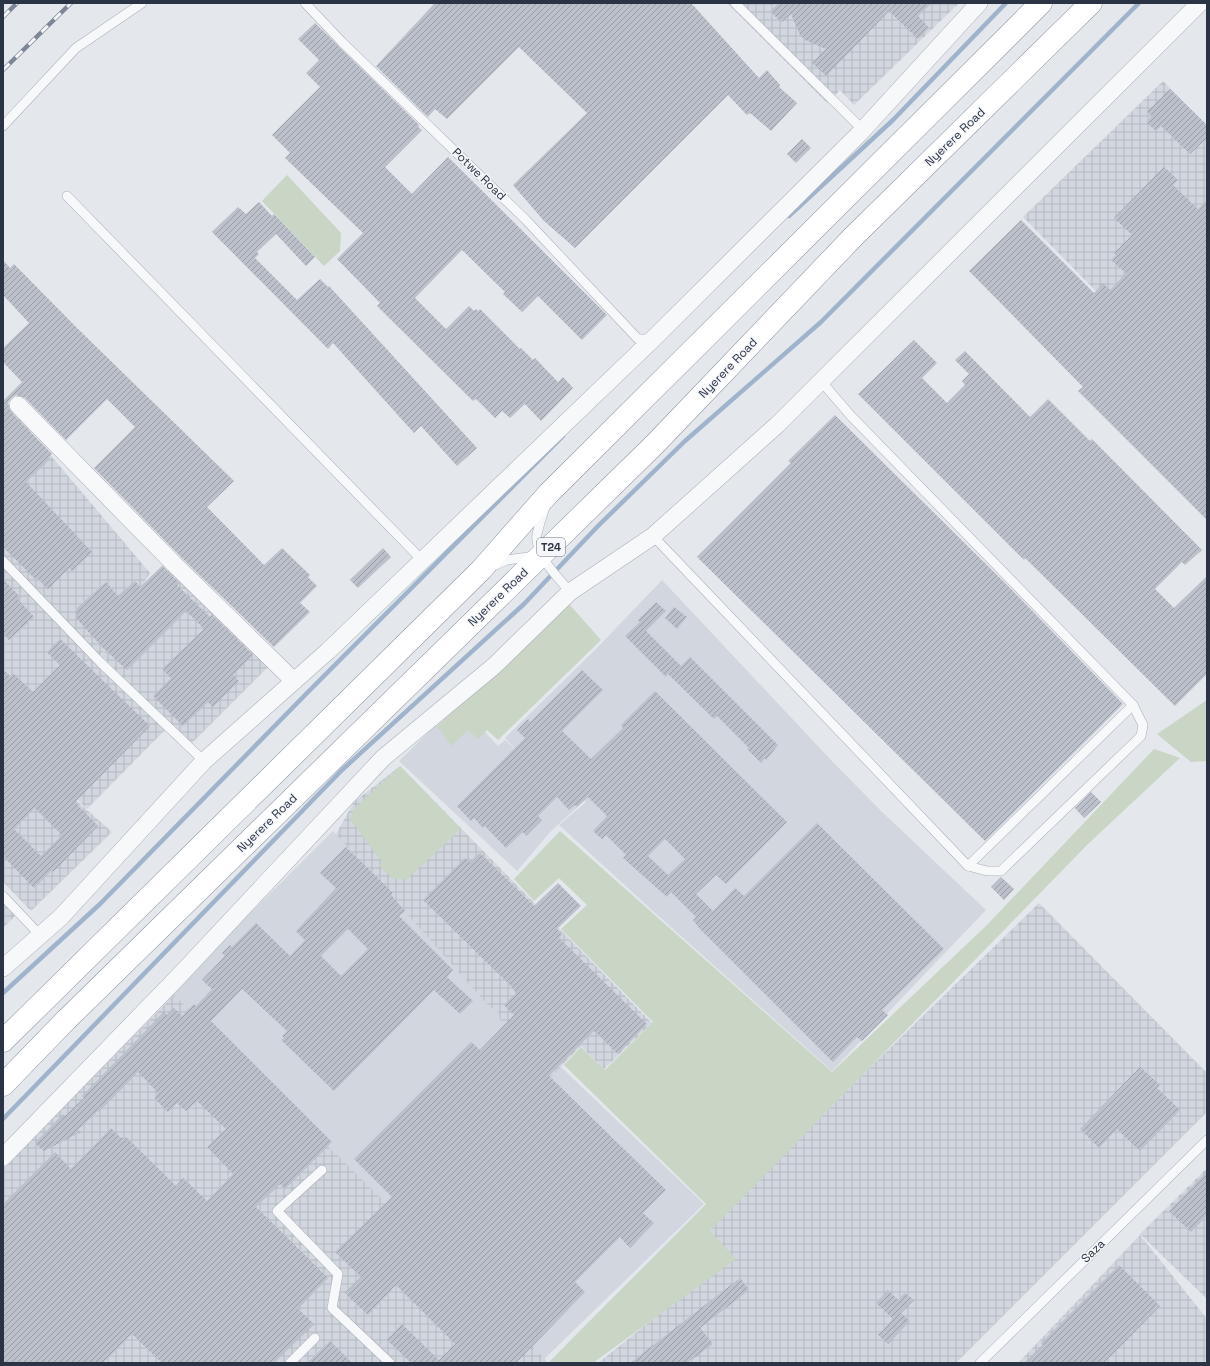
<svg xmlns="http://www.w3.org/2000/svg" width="1210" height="1366" font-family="'Space Grotesk',sans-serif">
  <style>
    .built { fill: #d2d6de }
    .industrial { fill: url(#industrial-grid) }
    .green { fill: #c9d6c5 }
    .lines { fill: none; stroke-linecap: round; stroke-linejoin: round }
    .stream { stroke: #9fb4cc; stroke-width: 4.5 }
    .building { fill: url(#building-hatch); fill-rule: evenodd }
    .lane-casing { stroke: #a9aeb7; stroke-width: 10 }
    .street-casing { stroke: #a9aeb7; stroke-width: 18 }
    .highway-casing { stroke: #8b94a3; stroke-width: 23 }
    .lane { stroke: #f7f8fa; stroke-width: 9 }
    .street { stroke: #f7f8fa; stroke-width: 17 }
    .highway { stroke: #fff; stroke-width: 22 }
    .rail-casing { stroke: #7d8696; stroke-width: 4.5 }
    .rail { stroke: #f4f6f9; stroke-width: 3; stroke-dasharray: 9; stroke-linecap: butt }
    .labels { text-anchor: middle; stroke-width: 3; stroke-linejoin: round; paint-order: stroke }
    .shield { fill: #f4f6f9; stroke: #676e7b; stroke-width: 1 }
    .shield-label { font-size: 11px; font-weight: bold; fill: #2b3445 }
    .street-label { font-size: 12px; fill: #2b3445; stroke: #f4f6f9 }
  </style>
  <defs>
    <pattern id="industrial-grid" width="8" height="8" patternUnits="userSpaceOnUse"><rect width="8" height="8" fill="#d2d6de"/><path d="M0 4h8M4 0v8" fill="none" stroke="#b4b8c0"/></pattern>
    <pattern id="building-hatch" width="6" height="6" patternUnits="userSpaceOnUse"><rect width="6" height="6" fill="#bbc0ca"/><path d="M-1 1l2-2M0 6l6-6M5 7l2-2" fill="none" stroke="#989da6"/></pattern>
  </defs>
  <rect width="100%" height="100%" fill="#e4e7ec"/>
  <!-- built -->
  <g class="built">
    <polygon points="662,580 829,758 881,811 986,910 832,1071 654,912 559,825 586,802 574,790 584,801 550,832 517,871 399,761 436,725 450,734 470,716 498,746 505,740 527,761 505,738 594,651"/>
    <polygon points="333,831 513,1021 704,1204 540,1363 213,1045 166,997"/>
  </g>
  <!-- industrial -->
  <g class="industrial">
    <polygon points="727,3 959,3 854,105 840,90 827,103"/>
    <polygon points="1163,81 1207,126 1207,404 1023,217"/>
    <polygon points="3,404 9,406 150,573 142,586 164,564 270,665 189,746 101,655 142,615 99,656 3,558"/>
    <polygon points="3,565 165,730 87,809 3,727"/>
    <polygon points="3,729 68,793 112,832 31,911 3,882"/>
    <polygon points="400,766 652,1023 604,1069 581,1046 551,1077 503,1028 498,1012 488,1005 336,834 354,802"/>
    <polygon points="3,901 16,915 3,928"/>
    <polygon points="1039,903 1207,1073 1207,1112 956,1363 598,1363 732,1256 706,1227"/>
    <polygon points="174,995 547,1361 545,1363 3,1363 3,1168"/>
    <polygon points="1207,1168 1207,1299 1140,1234"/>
    <polygon points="1140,1235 1207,1319 1207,1363 1018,1363"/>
  </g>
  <!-- green -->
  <g class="green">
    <polygon points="287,175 341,233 340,251 324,266 262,201"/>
    <polygon points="569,604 601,640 498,740 487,730 478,739 468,730 451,746 437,726"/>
    <polygon points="1207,700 1207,761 1191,762 1157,734"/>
    <polygon points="1154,749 1180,758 1087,845 710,1231 736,1259 593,1363 548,1363 706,1204 564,1065 581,1047 605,1070 653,1022 561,929 587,905 559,878 534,901 514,879 560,831 832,1072 987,925"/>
    <polygon points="400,766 461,829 406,880 392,878 379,866 382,862 350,819 353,810"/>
  </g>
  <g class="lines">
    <!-- stream -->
    <g class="stream">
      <polyline points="789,216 893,120 1006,3"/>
      <polyline points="3,993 100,904 310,690 563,436"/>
      <polyline points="3,1119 342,770 524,604 598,526 685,441 821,322 1139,3"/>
    </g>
  </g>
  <!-- building -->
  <g class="building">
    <polygon points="435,3 691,3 759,78 767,70 780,85 779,87 797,103 771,131 750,113 747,115 728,95 575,248 544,221 513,185 587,113 519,47 447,119 435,109 428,117 376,66"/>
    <polygon points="779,3 932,3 918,16 929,28 918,39 889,11 826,76 812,63 826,49 805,40 800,35 791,14 782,22 780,21 770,11"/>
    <polygon points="315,23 419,125 418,127 422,130 385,167 412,194 448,157 607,315 582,340 538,296 522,312 503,294 505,292 462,250 415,298 446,329 469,306 474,311 476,309 478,311 480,309 520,349 521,348 533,360 535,358 558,382 563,377 573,388 541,421 525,404 510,418 502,411 495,418 476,399 473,401 377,306 380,303 337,259 363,233 285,158 290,153 272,135 320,87 306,73 319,60 298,39"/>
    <polygon points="1170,89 1207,125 1207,138 1190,154 1161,126 1156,131 1146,122 1152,116 1147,112"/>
    <polygon points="802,139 811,148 796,163 787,154"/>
    <polygon points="1164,167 1178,180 1173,185 1198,209 1207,200 1207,520 1078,391 1083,387 969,271 1021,220 1094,293 1103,283 1110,290 1126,273 1111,260 1116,255 1114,253 1132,235 1114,218"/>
    <polygon points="259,202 272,216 274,214 315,257 306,266 276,234 257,252 259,254 255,258 297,300 320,279 328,287 329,286 477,448 457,466 421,426 414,433 333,343 328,349 212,232 238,207 246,214"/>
    <polygon points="3,260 10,268 14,264 76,327 234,481 207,507 264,565 282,548 310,575 308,577 317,586 300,603 310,612 274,647 181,557 94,468 135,427 107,399 66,440 25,398 16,395 11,398 8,403 11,412 52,454 49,457 50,459 26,482 92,552 72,571 69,568 48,589 36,577 35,579 3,547 3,401 22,382 3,362 3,348 29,323 3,295"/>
    <polygon points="914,340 937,363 922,378 947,403 965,385 962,381 969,374 955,360 965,351 1030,417 1048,399 1090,441 1092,439 1202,550 1185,565 1182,562 1155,589 1174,608 1207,576 1207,674 1175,706 1025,558 1024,560 858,394"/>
    <polygon points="835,415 1004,582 1123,704 985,841 697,557 791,463 788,461"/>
    <polygon points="383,548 391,557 358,588 350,580"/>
    <polygon points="162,566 179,583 177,585 210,617 212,615 253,655 233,675 239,681 213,707 208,702 183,726 153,696 171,678 162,669 204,629 186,611 127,670 103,648 76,618 77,608 106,582 118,596 135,581 140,587"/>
    <polygon points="3,579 20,597 18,599 34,617 9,640 3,634"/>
    <polygon points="656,602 666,611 646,631 681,666 690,657 778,745 766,760 765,758 761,763 747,749 749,748 717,716 714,719 668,674 666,677 625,636 640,622 638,620"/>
    <polygon points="674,607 687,617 677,629 665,618"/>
    <path d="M 60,639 L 150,726 L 75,802 L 98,826 L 53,872 L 52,870 L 34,888 L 3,856 L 3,669 L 10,676 L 13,673 L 33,692 L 60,665 L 47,652 ZM 35,808 L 62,835 L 41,856 L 14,829 Z"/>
    <path d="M 582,670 L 603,690 L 562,731 L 591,759 L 623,728 L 621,725 L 655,691 L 787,822 L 726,884 L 716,875 L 696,894 L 713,911 L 735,888 L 744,896 L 817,823 L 944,949 L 882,1010 L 888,1015 L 862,1041 L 857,1037 L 833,1062 L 699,928 L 693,920 L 696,917 L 671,892 L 667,897 L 623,858 L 626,855 L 606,835 L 602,839 L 593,831 L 607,816 L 588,797 L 577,807 L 575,805 L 569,810 L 557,797 L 538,816 L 542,820 L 526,836 L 523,832 L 506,848 L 485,826 L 483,828 L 474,818 L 471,821 L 457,806 L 525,738 L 517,730 L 528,719 L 530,722 ZM 665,839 L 685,859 L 668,875 L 648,856 Z"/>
    <polygon points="1091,792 1101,802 1084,818 1075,808"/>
    <path d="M 346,847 L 393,893 L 391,895 L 405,911 L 399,916 L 453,970 L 447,977 L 473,1001 L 460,1014 L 434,990 L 334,1091 L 281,1040 L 284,1038 L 282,1036 L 287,1031 L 242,989 L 211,1021 L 332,1142 L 285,1189 L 280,1184 L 256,1207 L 328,1278 L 298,1309 L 314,1324 L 274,1363 L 162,1363 L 132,1334 L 103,1363 L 3,1363 L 3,1204 L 55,1152 L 71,1169 L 111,1128 L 121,1138 L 126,1137 L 176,1186 L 183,1178 L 207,1201 L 233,1174 L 207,1147 L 226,1129 L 197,1101 L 186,1111 L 177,1103 L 168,1112 L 155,1099 L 158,1093 L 138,1072 L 99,1112 L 98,1111 L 78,1130 L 81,1132 L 44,1151 L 35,1143 L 63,1114 L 65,1116 L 84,1098 L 82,1096 L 164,1012 L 167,1015 L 174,1008 L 182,1016 L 194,1004 L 196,1006 L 212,989 L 202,980 L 225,956 L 222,953 L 230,945 L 232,947 L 256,923 L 290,956 L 305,940 L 296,931 L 336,888 L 320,873 ZM 348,929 L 368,949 L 341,976 L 321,956 Z"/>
    <polygon points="480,853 534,906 558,883 581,906 557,929 562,935 559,938 647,1024 618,1054 594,1031 549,1076 666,1190 643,1213 654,1223 630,1248 620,1237 575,1282 585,1292 516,1363 411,1363 387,1340 402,1324 439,1360 455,1344 396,1285 368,1315 345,1293 361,1277 335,1252 392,1197 354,1159 471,1042 480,1050 514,1015 504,1005 516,993 511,986 423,900 465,858 470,862"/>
    <polygon points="1001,877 1014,889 1004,900 991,887"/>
    <polygon points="1140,1067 1160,1085 1157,1088 1180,1110 1140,1151 1117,1129 1099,1148 1080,1129"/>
    <polygon points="1207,1171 1207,1216 1191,1232 1169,1211"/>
    <polygon points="1119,1265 1160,1306 1104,1363 1025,1363 1043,1345 1041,1343"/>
    <polygon points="740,1278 749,1290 700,1328 713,1344 687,1363 630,1363"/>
    <polygon points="888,1290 898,1300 905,1293 914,1300 901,1313 910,1321 888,1344 878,1335 893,1319 876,1303"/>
    <polygon points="330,1341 352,1363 307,1363"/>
  </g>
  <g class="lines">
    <defs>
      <g id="lane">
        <polyline points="305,3 342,42 526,220 638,339 651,339"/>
        <polyline points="735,3 863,130"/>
        <polyline points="3,126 76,48 142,3"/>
        <polyline points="67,196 422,560"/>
        <path d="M 545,507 C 542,516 539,525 537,534 C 534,555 558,577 570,592"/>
        <polyline points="653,536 968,866 987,871 1001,871 1141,736 1143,725 1133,705 851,416 821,381"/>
        <polyline points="3,561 101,663 204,761"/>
        <polyline points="493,566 507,560 535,556"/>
        <polyline points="968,866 1133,705"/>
        <polyline points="3,896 40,935"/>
        <polyline points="322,1170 277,1211 338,1274 332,1308 390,1363"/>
        <polyline points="290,1363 315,1338"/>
        <polyline points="980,1363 1207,1140"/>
      </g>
      <g id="street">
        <polyline points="18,405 174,564 294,681"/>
        <polyline points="3,968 61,917 204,761 328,651 653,339 860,133 979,3"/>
        <polyline points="3,1157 178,977 383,758 494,666 570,592 653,536 777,425 1200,3"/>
      </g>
      <g id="highway">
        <polyline points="3,1041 481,570 548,494 1041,3"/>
        <polyline points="3,1085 66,1020 655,444 853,237 1091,3"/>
      </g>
    </defs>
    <!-- lane casing -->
    <use href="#lane" class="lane-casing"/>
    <!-- street casing -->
    <use href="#street" class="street-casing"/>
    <!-- highway casing -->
    <use href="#highway" class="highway-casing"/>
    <!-- lane -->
    <use href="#lane" class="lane"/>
    <!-- street -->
    <use href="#street" class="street"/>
    <!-- highway -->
    <use href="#highway" class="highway"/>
    <defs>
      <g id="rail">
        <polyline points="3,17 17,3"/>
        <polyline points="3,70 71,3"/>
      </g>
    </defs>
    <!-- rail casing -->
    <use href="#rail" class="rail-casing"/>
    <!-- rail -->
    <use href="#rail" class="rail"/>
  </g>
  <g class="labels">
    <!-- shield labels -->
    <rect class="shield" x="537" y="538" width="28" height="18" rx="3"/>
    <g class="shield-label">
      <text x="551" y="551">T24</text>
    </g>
    <!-- street labels -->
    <g class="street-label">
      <text transform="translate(955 137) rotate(-44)" y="4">Nyerere Road</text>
      <text transform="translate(479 174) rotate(44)" y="4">Potwe Road</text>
      <text transform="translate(728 368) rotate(-46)" y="4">Nyerere Road</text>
      <text transform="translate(498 597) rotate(-44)" y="4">Nyerere Road</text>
      <text transform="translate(267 823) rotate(-44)" y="4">Nyerere Road</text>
      <text transform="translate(1093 1251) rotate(-44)" y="4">Saza</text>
    </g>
  </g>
  <!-- border -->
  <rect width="1210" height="1366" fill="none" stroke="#2b3445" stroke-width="8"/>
</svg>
